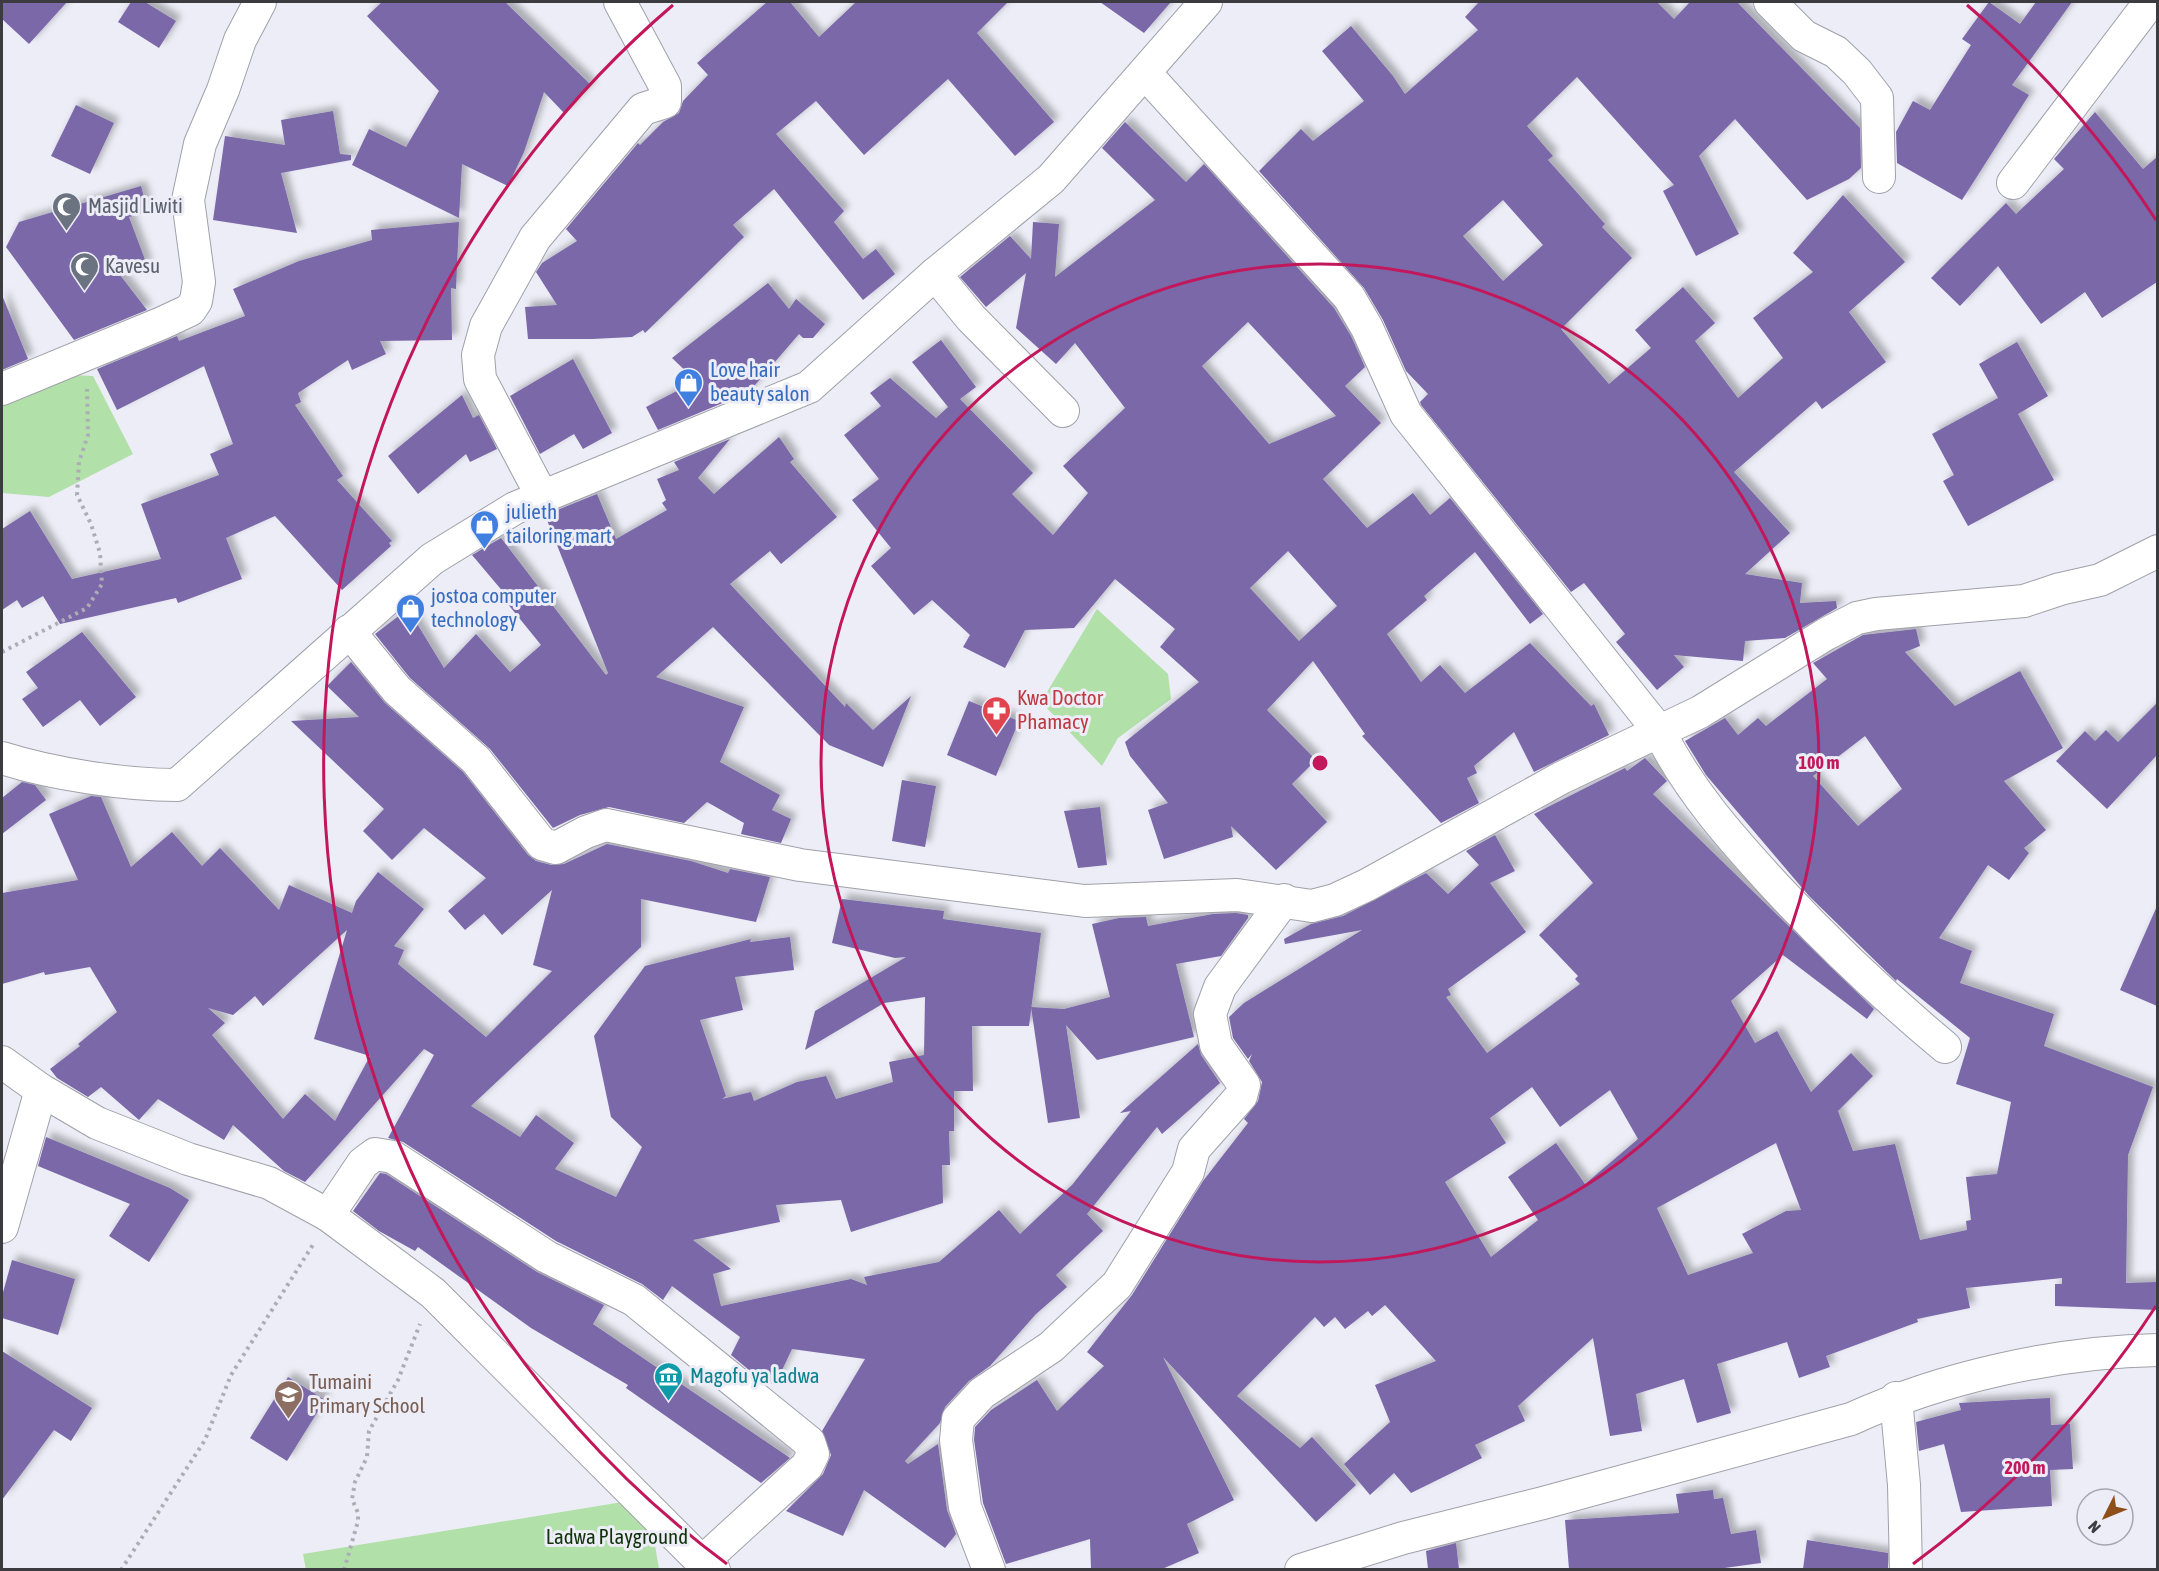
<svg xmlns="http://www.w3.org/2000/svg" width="2159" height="1571" font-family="'Asap Condensed',sans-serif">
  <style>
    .green { fill: #b1e0a9 }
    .building { fill: #7a68a9; fill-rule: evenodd; filter: url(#shadow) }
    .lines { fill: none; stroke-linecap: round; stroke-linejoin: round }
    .minor-casing { stroke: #a0a0aa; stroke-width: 34 }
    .path { stroke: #adadb5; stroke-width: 4; stroke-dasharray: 3 4.5; stroke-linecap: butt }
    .minor { stroke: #fff; stroke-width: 32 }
    .ring { fill: none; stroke: #c2185b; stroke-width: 3 }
    .labels { text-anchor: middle; stroke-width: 6; stroke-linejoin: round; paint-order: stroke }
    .worship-label { font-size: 21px; fill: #5b616d; stroke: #ededf7; text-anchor: start }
    .shop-label { font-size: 21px; fill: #366cbe; stroke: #ededf7; text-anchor: start }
    .health-label { font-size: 21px; fill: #be3a42; stroke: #ededf7; text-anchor: start }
    .culture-label { font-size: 21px; fill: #0d838f; stroke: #ededf7; text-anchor: start }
    .education-label { font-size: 21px; fill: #785e54; stroke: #ededf7; text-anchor: start }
    .park-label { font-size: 21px; fill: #10330b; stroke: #ededf7 }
    .centre { fill: #c2185b; stroke: #ededf7; stroke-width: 3 }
    .ring-label { font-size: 18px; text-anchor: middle; font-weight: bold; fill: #c2185b; stroke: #ededf7; stroke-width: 6; stroke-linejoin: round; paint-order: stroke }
  </style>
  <defs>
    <filter id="shadow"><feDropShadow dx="5.5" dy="-5.5" stdDeviation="3" flood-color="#0004"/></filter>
  </defs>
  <rect width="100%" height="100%" fill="#ededf7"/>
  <!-- green -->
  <g class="green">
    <polygon points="50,374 93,376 133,454 49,497 2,493 2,393"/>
    <polygon points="1097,609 1168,674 1171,699 1118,738 1102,766 1041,702"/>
    <polygon points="647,1498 659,1569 306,1570 303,1554"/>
  </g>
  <!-- building -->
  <g class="building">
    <polygon points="2,2 67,2 29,44 2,19"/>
    <polygon points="131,2 145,2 176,21 159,48 118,22"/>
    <polygon points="382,2 505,2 591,85 564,113 544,92 524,152 508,186 462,164 459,218 352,165 369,129 406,147 439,91 367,16"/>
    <polygon points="767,2 790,2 819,37 856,2 1008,2 977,33 1054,122 1015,156 948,79 864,155 816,101 776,134 844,211 834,222 863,259 876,249 895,274 863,300 774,189 733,225 744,237 645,333 643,330 632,337 592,339 528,339 525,307 557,305 536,272 542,263 577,241 566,229 638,143 640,145 663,122 679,113 683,101 708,75 697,63"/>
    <polygon points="1100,2 1171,2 1144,33"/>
    <path d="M 1479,2 L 1657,2 L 1674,19 L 1690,2 L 1737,2 L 1860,128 L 1861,168 L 1849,179 L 1807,200 L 1735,119 L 1699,156 L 1739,234 L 1696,256 L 1663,191 L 1674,185 L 1577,77 L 1527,126 L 1553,156 L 1548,160 L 1605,224 L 1602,227 L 1632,258 L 1561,329 L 1609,384 L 1651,348 L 1635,330 L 1683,287 L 1715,323 L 1695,341 L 1738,398 L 1783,358 L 1753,318 L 1813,272 L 1793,253 L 1843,195 L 1905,262 L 1849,312 L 1886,362 L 1822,409 L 1816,401 L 1734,472 L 1790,533 L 1745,574 L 1802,583 L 1800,603 L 1836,601 L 1837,608 L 1785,638 L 1745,641 L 1743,661 L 1674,655 L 1684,667 L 1657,690 L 1616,642 L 1625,634 L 1584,583 L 1571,592 L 1421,405 L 1420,402 L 1428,394 L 1406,371 L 1383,320 L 1364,288 L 1259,171 L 1301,129 L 1313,141 L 1364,101 L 1322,51 L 1351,26 L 1393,76 L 1405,94 L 1478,30 L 1465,17 ZM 1503,200 L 1543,245 L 1503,281 L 1463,236 Z"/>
    <polygon points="1989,2 2020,24 2036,2 2072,2 2012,85 2029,95 1962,200 1897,163 1896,132 1913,101 1930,110 1971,45 1962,39"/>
    <polygon points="76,105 114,123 90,174 51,156"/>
    <polygon points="333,111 340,154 351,155 351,160 281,173 297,233 213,220 225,136 285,145 281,120"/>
    <polygon points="2095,112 2143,169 2157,157 2157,282 2102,318 2085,292 2041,324 1998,266 1960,306 1931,278 2006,203 2016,214 2064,169 2054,159"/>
    <path d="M 1125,122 L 1186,182 L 1204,164 L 1334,308 L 1351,336 L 1365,367 L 1345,386 L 1381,423 L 1323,479 L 1367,528 L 1413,493 L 1430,515 L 1450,498 L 1543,614 L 1530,624 L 1475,552 L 1424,596 L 1427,600 L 1387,634 L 1421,682 L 1440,665 L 1465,693 L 1530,643 L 1591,706 L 1594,704 L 1609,735 L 1534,772 L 1514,732 L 1474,766 L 1477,773 L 1467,778 L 1479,803 L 1441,823 L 1362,736 L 1365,734 L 1313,661 L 1267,710 L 1316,760 L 1292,784 L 1327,822 L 1276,870 L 1231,826 L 1233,837 L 1164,859 L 1148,810 L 1168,803 L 1130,756 L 1125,742 L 1199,682 L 1160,647 L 1175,629 L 1115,579 L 1074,628 L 1025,630 L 1005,668 L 963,647 L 970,635 L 932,600 L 914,615 L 871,566 L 891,548 L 852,500 L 879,479 L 844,435 L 881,406 L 870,393 L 890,378 L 936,418 L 948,407 L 912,362 L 941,340 L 976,387 L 960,399 L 1033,473 L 1012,494 L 1053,535 L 1088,493 L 1063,466 L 1125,408 L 1075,343 L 1056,364 L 1016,328 L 1026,273 L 986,307 L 960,277 L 1010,236 L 1031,259 L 1033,222 L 1059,224 L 1055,277 L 1155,200 L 1102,148 ZM 1248,322 L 1336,416 L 1269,444 L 1202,366 ZM 1288,551 L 1337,606 L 1299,641 L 1250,588 Z"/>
    <polygon points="141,186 148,212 129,217 147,265 120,275 147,310 74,340 6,247 19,222"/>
    <polygon points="459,222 456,289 451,288 452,340 380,341 386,354 352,370 348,360 298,393 301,402 295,405 343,476 337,480 392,541 389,543 391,546 342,590 275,516 226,538 242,579 178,603 176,598 60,624 43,596 22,608 17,600 2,610 2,529 30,511 72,579 161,559 141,504 219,475 210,454 233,444 204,366 117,410 97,369 177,336 179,341 245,316 233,289 299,261 372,240 371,230"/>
    <polygon points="768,283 789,309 796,299 825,324 813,338 803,338 799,334 749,392 658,430 646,407 696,381 672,358"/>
    <polygon points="2,295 28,359 2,370"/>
    <polygon points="2017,342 2048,396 2018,414 2054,480 1968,526 1943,481 1954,475 1932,434 1998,398 1979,364"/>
    <polygon points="573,359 612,433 583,449 574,434 540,454 510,396"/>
    <polygon points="462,395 473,418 479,415 497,449 470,462 466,454 418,494 388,456"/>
    <polygon points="779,437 794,459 790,462 837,517 781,564 770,551 730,584 845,707 846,703 873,730 911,696 883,767 829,745 713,627 656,677 744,707 720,762 780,795 772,810 791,819 781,843 741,834 744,823 707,802 684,823 609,807 580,815 553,828 490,749 410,678 375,634 408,609 444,668 476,634 510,672 541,645 507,603 510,600 472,555 501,538 606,675 608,673 545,515 597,494 616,539 667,510 662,503 666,500 657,479 679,470 674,462 730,439 698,478 714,494"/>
    <path d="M 1916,629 L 1920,646 L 1905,652 L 1955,706 L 2020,671 L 2063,748 L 2004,781 L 2046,830 L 2024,848 L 2029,853 L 2009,880 L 1988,865 L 1939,938 L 1972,951 L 1960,983 L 2054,1014 L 2044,1046 L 2153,1087 L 2128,1155 L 2126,1283 L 2157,1282 L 2157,1310 L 2055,1306 L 2055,1284 L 2062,1284 L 2062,1278 L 1966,1288 L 1970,1308 L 1917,1319 L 1918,1322 L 1826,1356 L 1830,1367 L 1799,1378 L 1787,1342 L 1717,1364 L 1731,1413 L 1697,1423 L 1684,1379 L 1636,1394 L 1642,1431 L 1610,1436 L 1593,1338 L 1518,1406 L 1525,1421 L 1475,1445 L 1482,1458 L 1411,1493 L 1394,1473 L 1370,1495 L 1344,1464 L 1390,1422 L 1375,1385 L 1436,1361 L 1385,1305 L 1372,1316 L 1368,1311 L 1345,1329 L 1335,1317 L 1324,1327 L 1315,1317 L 1237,1396 L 1300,1448 L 1312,1437 L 1356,1485 L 1316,1522 L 1163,1357 L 1234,1500 L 1187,1524 L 1199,1553 L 1162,1569 L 1091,1569 L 1090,1539 L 1006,1564 L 983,1503 L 974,1440 L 975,1427 L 991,1410 L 1037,1380 L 1057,1411 L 1104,1366 L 1087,1352 L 1132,1295 L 1203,1181 L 1248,1123 L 1244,1119 L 1258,1101 L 1262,1082 L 1249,1061 L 1252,1054 L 1248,1059 L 1233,1038 L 1229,1017 L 1244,1003 L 1362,930 L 1285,944 L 1284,939 L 1311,924 L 1343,916 L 1426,873 L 1448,894 L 1479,865 L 1466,851 L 1495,835 L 1515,871 L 1490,883 L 1526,932 L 1448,989 L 1451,995 L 1446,997 L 1487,1053 L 1580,984 L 1575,979 L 1578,976 L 1539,935 L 1593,883 L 1534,814 L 1625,768 L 1627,771 L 1645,758 L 1667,781 L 1653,794 L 1874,1009 L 1867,1019 L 1783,955 L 1731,1001 L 1755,1043 L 1777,1031 L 1811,1092 L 1851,1053 L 1873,1076 L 1838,1111 L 1853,1151 L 1895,1144 L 1920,1240 L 1967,1230 L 1966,1221 L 1971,1220 L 1966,1177 L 1997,1174 L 2011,1102 L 1956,1084 L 1970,1038 L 1897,979 L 1896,981 L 1809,896 L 1706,775 L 1685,741 L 1725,718 L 1738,735 L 1758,718 L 1766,726 L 1827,679 L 1813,663 L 1863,635 ZM 1865,736 L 1902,789 L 1858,826 L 1813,776 ZM 1532,1087 L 1560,1127 L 1610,1090 L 1638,1139 L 1585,1184 L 1556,1143 L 1508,1177 L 1538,1220 L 1491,1257 L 1445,1182 L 1506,1143 L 1490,1118 ZM 1776,1143 L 1801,1210 L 1786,1211 L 1742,1234 L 1753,1253 L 1688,1275 L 1657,1208 Z"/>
    <polygon points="82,632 136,697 100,726 80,700 43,727 22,699 38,688 26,672"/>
    <path d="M 351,662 L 385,703 L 463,772 L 528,855 L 536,861 L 551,865 L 564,864 L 607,844 L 691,861 L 728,873 L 730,869 L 770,877 L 756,922 L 641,899 L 641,947 L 471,1106 L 520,1137 L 536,1115 L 574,1143 L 555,1169 L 616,1197 L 642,1147 L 611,1117 L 594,1036 L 645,966 L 751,939 L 750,942 L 790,937 L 794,970 L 735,977 L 743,1010 L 700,1020 L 726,1096 L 722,1099 L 751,1092 L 754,1101 L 797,1082 L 826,1076 L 836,1099 L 893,1082 L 889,1062 L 924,1055 L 925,997 L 884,1003 L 805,1050 L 815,1011 L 906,957 L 895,958 L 832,943 L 842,899 L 944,911 L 943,919 L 1041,933 L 1029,1026 L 972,1026 L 973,1091 L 954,1091 L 954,1131 L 949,1131 L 950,1165 L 942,1165 L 943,1203 L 851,1232 L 841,1200 L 776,1205 L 780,1222 L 693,1240 L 731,1269 L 713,1274 L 721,1306 L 851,1279 L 867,1285 L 864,1277 L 939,1262 L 999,1210 L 1020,1234 L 1072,1185 L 1131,1111 L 1120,1113 L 1198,1044 L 1201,1055 L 1220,1083 L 1162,1134 L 1157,1127 L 1087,1214 L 1103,1231 L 1056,1275 L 1067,1287 L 1036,1314 L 990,1366 L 969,1381 L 945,1407 L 940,1423 L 905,1461 L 908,1464 L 938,1444 L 947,1510 L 956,1534 L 945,1548 L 864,1490 L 843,1536 L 786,1511 L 823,1474 L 831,1455 L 822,1431 L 865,1359 L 792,1349 L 775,1385 L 756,1376 L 731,1355 L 740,1337 L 672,1286 L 663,1300 L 642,1284 L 556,1241 L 403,1142 L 388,1138 L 434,1055 L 424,1049 L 305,1182 L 284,1171 L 233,1125 L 224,1140 L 158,1099 L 139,1120 L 101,1087 L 88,1097 L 57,1078 L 50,1069 L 80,1046 L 78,1044 L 117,1012 L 90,967 L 45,975 L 44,972 L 2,984 L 2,893 L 78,880 L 49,814 L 91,796 L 101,797 L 131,867 L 172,832 L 202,866 L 220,848 L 279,910 L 289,885 L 352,913 L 356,901 L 378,872 L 424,909 L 394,946 L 404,950 L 398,964 L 486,1037 L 552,971 L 533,965 L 552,890 L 502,935 L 484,914 L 465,930 L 448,911 L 486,878 L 424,828 L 392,860 L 363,831 L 384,809 L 291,721 L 359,717 L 327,686 ZM 347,930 L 314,1039 L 370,1056 L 335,1121 L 305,1094 L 283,1119 L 212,1035 L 225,1023 L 208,1008 L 233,1015 L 255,996 L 263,1006 Z"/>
    <polygon points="969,701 1019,721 996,776 947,755"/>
    <polygon points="2157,703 2157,755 2107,809 2056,761 2085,731 2095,741 2106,730 2118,742"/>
    <polygon points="902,780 936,786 925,847 892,841"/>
    <polygon points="22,782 35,785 46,800 2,834 2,798"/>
    <polygon points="1100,807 1107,865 1078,868 1064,811"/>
    <polygon points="2157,906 2157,1006 2120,990"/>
    <polygon points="1236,913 1248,915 1248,918 1221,956 1176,964 1194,1037 1097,1060 1066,1025 1080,1118 1048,1123 1031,1007 1064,1009 1110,997 1092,924 1119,918 1146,917 1148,926 1213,914"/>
    <polygon points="46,1137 170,1188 189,1200 149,1262 109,1236 130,1204 38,1166"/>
    <polygon points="380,1173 386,1174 537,1272 604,1305 593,1324 790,1458 761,1483 626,1388 628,1385 531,1328 418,1247 415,1251 379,1231 353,1211"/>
    <polygon points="12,1260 75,1279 58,1335 2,1318 2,1296"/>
    <polygon points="2,1351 92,1408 71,1441 54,1430 2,1500"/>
    <polygon points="288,1377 325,1400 287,1461 250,1438"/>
    <polygon points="2050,1398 2051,1425 2070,1424 2073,1469 2050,1470 2052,1506 1961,1512 1944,1444 1919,1451 1916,1422 1961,1410 1959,1403"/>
    <polygon points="1713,1490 1714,1499 1723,1498 1731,1534 1756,1530 1761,1563 1717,1569 1569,1569 1565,1520 1679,1513 1676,1494"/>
    <polygon points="1807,1540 1888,1553 1888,1569 1803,1569"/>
    <polygon points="1456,1543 1459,1569 1428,1569 1426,1551"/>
  </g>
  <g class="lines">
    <defs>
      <g id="minor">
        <polyline points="1770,2 1804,36 1836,52 1857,72 1877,98 1879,177"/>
        <path d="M 1145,73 L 1349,297 L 1367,328 L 1406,414 L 1659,731 C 1689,791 1731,838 1776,887 C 1829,944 1885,997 1945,1047"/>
        <polyline points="2013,183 2150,2"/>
        <polyline points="935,274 971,318 1063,411"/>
        <polyline points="2,389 162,323 190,310 196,301 199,282 188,200 200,144 223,90 240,40 260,2"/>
        <polyline points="542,496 480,379 478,355 486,326 535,238 643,109 665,102 665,86 620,2"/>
        <polyline points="349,631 397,690 476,760 542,844 556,848 586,832 606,825 800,865 1085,901 1237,895 1312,906 1335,900 1367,885 1561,778 1700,712 1826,634 1857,618 1876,614 2024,601 2060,589 2100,580 2158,551"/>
        <path d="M 2,758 C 53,774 124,785 177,785 L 432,559 L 515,508 L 809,387 L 935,274 L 1051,179 L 1206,2"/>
        <polyline points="2,1062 41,1090 97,1123 188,1159 269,1183 328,1215 433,1293 702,1562 714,1570"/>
        <polyline points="328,1215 363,1163 375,1154 393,1157 547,1257 634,1300 809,1442 813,1454 807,1466 702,1562"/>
        <polyline points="2,1227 41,1090"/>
        <polyline points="1896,1398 1904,1485 1906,1570"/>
        <polyline points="989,1570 965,1507 956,1440 958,1419 982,1393 1051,1347 1117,1285 1188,1172 1194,1149 1241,1096 1244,1085 1216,1045 1210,1014 1220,987 1284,900"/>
        <path d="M 1301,1570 L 1403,1538 L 1543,1503 L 1851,1419 C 1943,1377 2056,1352 2158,1350"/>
      </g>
    </defs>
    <!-- minor casing -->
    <use href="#minor" class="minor-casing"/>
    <!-- path -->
    <g class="path">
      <polyline points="2,652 87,608 102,584 100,553 91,524 77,495 79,462 88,435 87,389"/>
      <polyline points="121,1570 205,1440 231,1375 314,1243"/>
      <polyline points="344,1570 358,1521 358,1513 352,1499 355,1482 367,1457 369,1431 398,1380 420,1324"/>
    </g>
    <!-- minor -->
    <use href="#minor" class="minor"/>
  </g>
  <!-- distance rings -->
  <g class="ring">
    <circle cx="1320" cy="763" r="499"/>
    <path d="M2156 1306A997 997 0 0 1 1913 1564M727 1564A997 997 0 0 1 673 5M1967 5A997 997 0 0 1 2156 220"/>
  </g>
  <!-- icons -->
  <defs>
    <symbol id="mosque-pin" viewBox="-11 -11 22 30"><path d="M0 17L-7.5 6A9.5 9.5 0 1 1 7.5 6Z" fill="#6b7280" stroke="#ededf7"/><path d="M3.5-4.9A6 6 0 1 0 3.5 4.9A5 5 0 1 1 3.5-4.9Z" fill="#fff"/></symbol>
    <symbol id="shop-pin" viewBox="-11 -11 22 30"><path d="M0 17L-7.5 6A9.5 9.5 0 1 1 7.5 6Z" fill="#3f7fe0" stroke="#ededf7"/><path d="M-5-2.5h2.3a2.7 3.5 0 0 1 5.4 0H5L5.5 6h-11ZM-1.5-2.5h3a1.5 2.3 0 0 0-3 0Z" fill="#fff"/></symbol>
    <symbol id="pharmacy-pin" viewBox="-11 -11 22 30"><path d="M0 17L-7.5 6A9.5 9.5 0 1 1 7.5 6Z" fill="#e0444e" stroke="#ededf7"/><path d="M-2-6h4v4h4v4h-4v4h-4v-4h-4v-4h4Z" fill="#fff"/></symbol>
    <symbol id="museum-pin" viewBox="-11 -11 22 30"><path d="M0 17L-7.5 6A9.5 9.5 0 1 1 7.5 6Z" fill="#0f9aa8" stroke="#ededf7"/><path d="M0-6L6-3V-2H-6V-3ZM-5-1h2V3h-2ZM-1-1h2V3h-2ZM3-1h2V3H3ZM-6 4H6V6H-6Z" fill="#fff"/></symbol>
    <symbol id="school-pin" viewBox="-11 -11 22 30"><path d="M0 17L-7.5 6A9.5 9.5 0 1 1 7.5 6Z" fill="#8d6e63" stroke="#ededf7"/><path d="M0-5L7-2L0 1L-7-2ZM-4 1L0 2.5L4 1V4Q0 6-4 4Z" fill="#fff"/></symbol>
  </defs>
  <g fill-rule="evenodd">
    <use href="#mosque-pin" x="50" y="190" width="33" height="45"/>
    <use href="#mosque-pin" x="68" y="250" width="33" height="45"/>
    <use href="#shop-pin" x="672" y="366" width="33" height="45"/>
    <use href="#shop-pin" x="468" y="508" width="33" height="45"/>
    <use href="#shop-pin" x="394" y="592" width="33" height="45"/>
    <use href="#pharmacy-pin" x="980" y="694" width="33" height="45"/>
    <use href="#museum-pin" x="652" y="1360" width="33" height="45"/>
    <use href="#school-pin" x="272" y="1378" width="33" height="45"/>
  </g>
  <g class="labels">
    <!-- worship labels -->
    <g class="worship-label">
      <text x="88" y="213">Masjid Liwiti</text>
      <text x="105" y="273">Kavesu</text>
    </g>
    <!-- shop labels -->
    <g class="shop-label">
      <text x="710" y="377">Love hair<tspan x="710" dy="24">beauty salon</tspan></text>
      <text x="506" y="519">julieth<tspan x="506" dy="24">tailoring mart</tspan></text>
      <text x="431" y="603">jostoa computer<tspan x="431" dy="24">technology</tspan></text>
    </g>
    <!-- health labels -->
    <g class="health-label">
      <text x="1017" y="705">Kwa Doctor<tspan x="1017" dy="24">Phamacy</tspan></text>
    </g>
    <!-- culture labels -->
    <g class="culture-label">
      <text x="690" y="1383">Magofu ya ladwa</text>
    </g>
    <!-- education labels -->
    <g class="education-label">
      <text x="309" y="1389">Tumaini<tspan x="309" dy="24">Primary School</tspan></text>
    </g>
    <!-- park labels -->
    <g class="park-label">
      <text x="617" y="1544">Ladwa Playground</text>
    </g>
  </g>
  <circle cx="1320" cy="763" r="9" class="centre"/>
  <g class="ring-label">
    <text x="1819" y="769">100 m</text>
    <text x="2025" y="1474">200 m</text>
  </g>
  <!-- border -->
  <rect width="2159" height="1571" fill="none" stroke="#3c3c40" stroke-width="6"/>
  <!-- north arrow -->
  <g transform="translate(2105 1517) rotate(227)"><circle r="28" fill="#ededf7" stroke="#a6a6ae" stroke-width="1.5"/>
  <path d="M0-4.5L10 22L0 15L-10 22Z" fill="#8f4f18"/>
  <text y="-9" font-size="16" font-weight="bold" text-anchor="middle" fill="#3c3c40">N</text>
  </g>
</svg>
